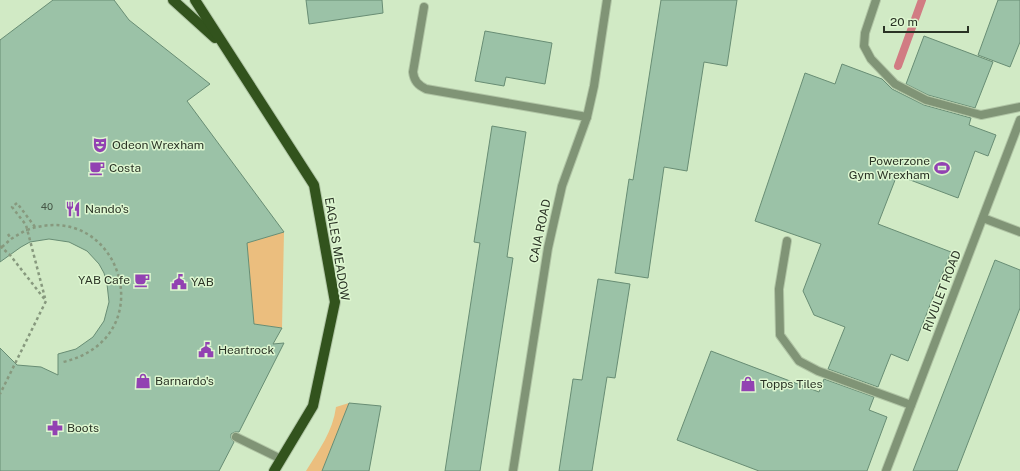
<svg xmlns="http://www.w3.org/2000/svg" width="1020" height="471" font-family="'Public Sans',sans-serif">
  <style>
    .green { fill: #ebbe7e }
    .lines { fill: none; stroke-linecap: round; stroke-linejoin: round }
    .stream { stroke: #d17c83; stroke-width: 8 }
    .building { fill: #9bc2a7; stroke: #688d74 }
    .service-casing { stroke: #b0c5a5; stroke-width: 10 }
    .minor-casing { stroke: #b0c5a5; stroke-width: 10 }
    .primary-casing { stroke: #b0c5a5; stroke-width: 12 }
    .path { stroke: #87997e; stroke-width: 2.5; stroke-dasharray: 3 3; stroke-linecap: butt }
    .service { stroke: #809476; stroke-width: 8 }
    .minor { stroke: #809476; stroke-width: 8 }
    .primary { stroke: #32531d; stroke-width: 10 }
    .path-bridge { stroke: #87997e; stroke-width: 2.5; stroke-dasharray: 3 3; stroke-linecap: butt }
    .labels { text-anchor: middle; stroke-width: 3; stroke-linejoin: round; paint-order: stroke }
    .number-label { font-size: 10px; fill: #465746 }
    .poi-label { font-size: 12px; fill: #2a3325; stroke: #def7d1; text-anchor: start }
    .street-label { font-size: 12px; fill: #2a3325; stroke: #def7d1 }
  </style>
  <rect width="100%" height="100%" fill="#d1eac5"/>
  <!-- green -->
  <g class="green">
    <polygon points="284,232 282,328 254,324 247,243"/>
    <path d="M 349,403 L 322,471 L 306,471 C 319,450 333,431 336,407 Z"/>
  </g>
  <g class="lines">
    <!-- stream -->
    <polyline class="stream" points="898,66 922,0"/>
  </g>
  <!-- building -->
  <g class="building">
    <polygon points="53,0 114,0 129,20 210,84 187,101 284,232 247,243 254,324 282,328 273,344 284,343 239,432 235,432 231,434 231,438 234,442 219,471 0,471 0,348 17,365 41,367 58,375 58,354 76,349 93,337 104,321 109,302 107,284 104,273 99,264 87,251 69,242 49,239 30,242 21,247 0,262 0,40"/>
    <polygon points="306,0 382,0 383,13 309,24"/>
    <polygon points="661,0 737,0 727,66 704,62 687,171 664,167 648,278 615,273 629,179 633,180"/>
    <polygon points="998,0 1020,0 1020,42 1010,67 978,55"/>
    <polygon points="485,31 552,43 545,84 506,77 504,86 475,81"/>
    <polygon points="924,36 993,62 975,108 928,95 906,84"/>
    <polygon points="842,64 882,79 892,89 924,105 971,118 969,125 996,135 988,156 975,151 958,198 897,175 878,224 951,252 908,361 891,354 878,387 828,369 845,327 814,315 803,291 821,244 755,221 805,73 835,84"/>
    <polygon points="492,126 526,132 510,236 507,257 513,258 480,471 445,471 480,243 474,242"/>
    <polygon points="995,260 1020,270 1020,308 957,471 913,471"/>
    <polygon points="598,279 630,284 615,378 607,377 592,471 559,471 573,379 582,380"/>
    <polygon points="711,351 819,392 824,379 874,397 869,410 887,417 867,471 759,471 677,440"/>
    <polygon points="349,403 381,406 369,471 322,471"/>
  </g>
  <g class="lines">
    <defs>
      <g id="service">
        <polyline points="876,0 865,33 864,46 871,59 895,84 926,100 981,115 1020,107"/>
        <path d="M 424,7 L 413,72 C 414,81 418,85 426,89 L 587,117"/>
        <polyline points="787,241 779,289 780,335 799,361 818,371 911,405"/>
        <polyline points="236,437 281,459"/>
      </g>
      <g id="minor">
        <polyline points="983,218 1020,232"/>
        <polyline points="513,471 548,248 562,186 587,117 594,86 607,0"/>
        <polyline points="886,471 1020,120"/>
      </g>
      <g id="primary">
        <polyline points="173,0 215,38"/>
        <polyline points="195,0 314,185 335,302 313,406 274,471"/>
      </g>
    </defs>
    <!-- service casing -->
    <use href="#service" class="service-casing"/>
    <!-- minor casing -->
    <use href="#minor" class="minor-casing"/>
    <!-- primary casing -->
    <use href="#primary" class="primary-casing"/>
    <!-- path -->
    <g class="path">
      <polyline points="35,227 17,203 12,207 26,225 45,298"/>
      <path d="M 27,230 C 120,197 165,338 63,362"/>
      <polyline points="8,234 11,239"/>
      <polyline points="0,246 10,255 46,301 0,394"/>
      <polyline points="2,247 11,239 26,230"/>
    </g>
    <!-- service -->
    <use href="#service" class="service"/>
    <!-- minor -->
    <use href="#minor" class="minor"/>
    <!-- primary -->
    <use href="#primary" class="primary"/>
    <!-- path-bridge -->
    <g class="path-bridge">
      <polyline points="26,230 27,230"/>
      <polyline points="1,248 2,247"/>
    </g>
  </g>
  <!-- icons -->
  <defs>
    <symbol id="theatre-bare" viewBox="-9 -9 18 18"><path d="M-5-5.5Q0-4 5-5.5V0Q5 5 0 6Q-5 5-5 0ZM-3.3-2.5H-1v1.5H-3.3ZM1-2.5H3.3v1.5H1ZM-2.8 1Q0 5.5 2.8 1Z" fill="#9242b2" stroke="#def7d1" stroke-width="2.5" paint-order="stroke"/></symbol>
    <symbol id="cafe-bare" viewBox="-9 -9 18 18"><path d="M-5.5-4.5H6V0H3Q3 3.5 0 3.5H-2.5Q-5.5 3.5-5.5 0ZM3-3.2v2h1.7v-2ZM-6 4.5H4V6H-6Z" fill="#9242b2" stroke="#def7d1" stroke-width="2.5" paint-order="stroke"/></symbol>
    <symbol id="stadium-bare" viewBox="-9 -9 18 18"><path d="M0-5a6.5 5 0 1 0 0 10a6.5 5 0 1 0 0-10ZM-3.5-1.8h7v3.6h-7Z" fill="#9242b2" stroke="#def7d1" stroke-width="2.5" paint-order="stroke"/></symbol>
    <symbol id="restaurant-bare" viewBox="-9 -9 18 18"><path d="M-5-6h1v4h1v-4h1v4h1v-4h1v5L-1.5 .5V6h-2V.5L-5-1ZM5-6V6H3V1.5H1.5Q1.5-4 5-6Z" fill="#9242b2" stroke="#def7d1" stroke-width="2.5" paint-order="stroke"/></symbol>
    <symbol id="civic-bare" viewBox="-9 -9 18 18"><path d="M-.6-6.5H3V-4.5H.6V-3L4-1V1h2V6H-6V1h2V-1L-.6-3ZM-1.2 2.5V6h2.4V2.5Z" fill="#9242b2" stroke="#def7d1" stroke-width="2.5" paint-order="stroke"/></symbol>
    <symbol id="shop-bare" viewBox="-9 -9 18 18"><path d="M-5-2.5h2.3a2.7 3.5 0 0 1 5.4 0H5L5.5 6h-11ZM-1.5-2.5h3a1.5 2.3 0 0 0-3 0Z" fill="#9242b2" stroke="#def7d1" stroke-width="2.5" paint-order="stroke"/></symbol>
    <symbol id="pharmacy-bare" viewBox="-9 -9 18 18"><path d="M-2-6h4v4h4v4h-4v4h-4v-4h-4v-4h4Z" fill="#9242b2" stroke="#def7d1" stroke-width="2.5" paint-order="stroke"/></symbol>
  </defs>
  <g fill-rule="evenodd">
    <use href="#theatre-bare" x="89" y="134" width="22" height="22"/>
    <use href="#cafe-bare" x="86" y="157" width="22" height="22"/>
    <use href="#stadium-bare" x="931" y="157" width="22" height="22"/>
    <use href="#restaurant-bare" x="62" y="198" width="22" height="22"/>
    <use href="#cafe-bare" x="131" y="269" width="22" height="22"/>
    <use href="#civic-bare" x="168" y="271" width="22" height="22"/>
    <use href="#civic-bare" x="195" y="339" width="22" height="22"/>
    <use href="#shop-bare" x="132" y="370" width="22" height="22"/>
    <use href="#shop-bare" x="737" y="373" width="22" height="22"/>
    <use href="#pharmacy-bare" x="44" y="417" width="22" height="22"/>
  </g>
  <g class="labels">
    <!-- number labels -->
    <g class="number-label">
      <text x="47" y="210">40</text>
    </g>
    <!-- poi labels -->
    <g class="poi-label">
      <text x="112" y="149">Odeon Wrexham</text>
      <text x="930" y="165" text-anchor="end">Powerzone<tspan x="930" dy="14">Gym Wrexham</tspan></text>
      <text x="109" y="172">Costa</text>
      <text x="85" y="213">Nando's</text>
      <text x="130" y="284" text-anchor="end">YAB Cafe</text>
      <text x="191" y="286">YAB</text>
      <text x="218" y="354">Heartrock</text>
      <text x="155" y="385">Barnardo's</text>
      <text x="760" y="388">Topps Tiles</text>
      <text x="67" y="432">Boots</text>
    </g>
    <!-- street labels -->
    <g class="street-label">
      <text transform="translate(540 231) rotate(-78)" y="4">CAIA ROAD</text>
      <text transform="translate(337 249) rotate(81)" y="4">EAGLES MEADOW</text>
      <text transform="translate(942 291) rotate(-69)" y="4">RIVULET ROAD</text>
    </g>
  </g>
  <!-- scale -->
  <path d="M884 26v6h84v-6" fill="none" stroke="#2a3325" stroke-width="2"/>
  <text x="890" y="26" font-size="12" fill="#2a3325" stroke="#def7d1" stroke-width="3" paint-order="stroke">20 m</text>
</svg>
